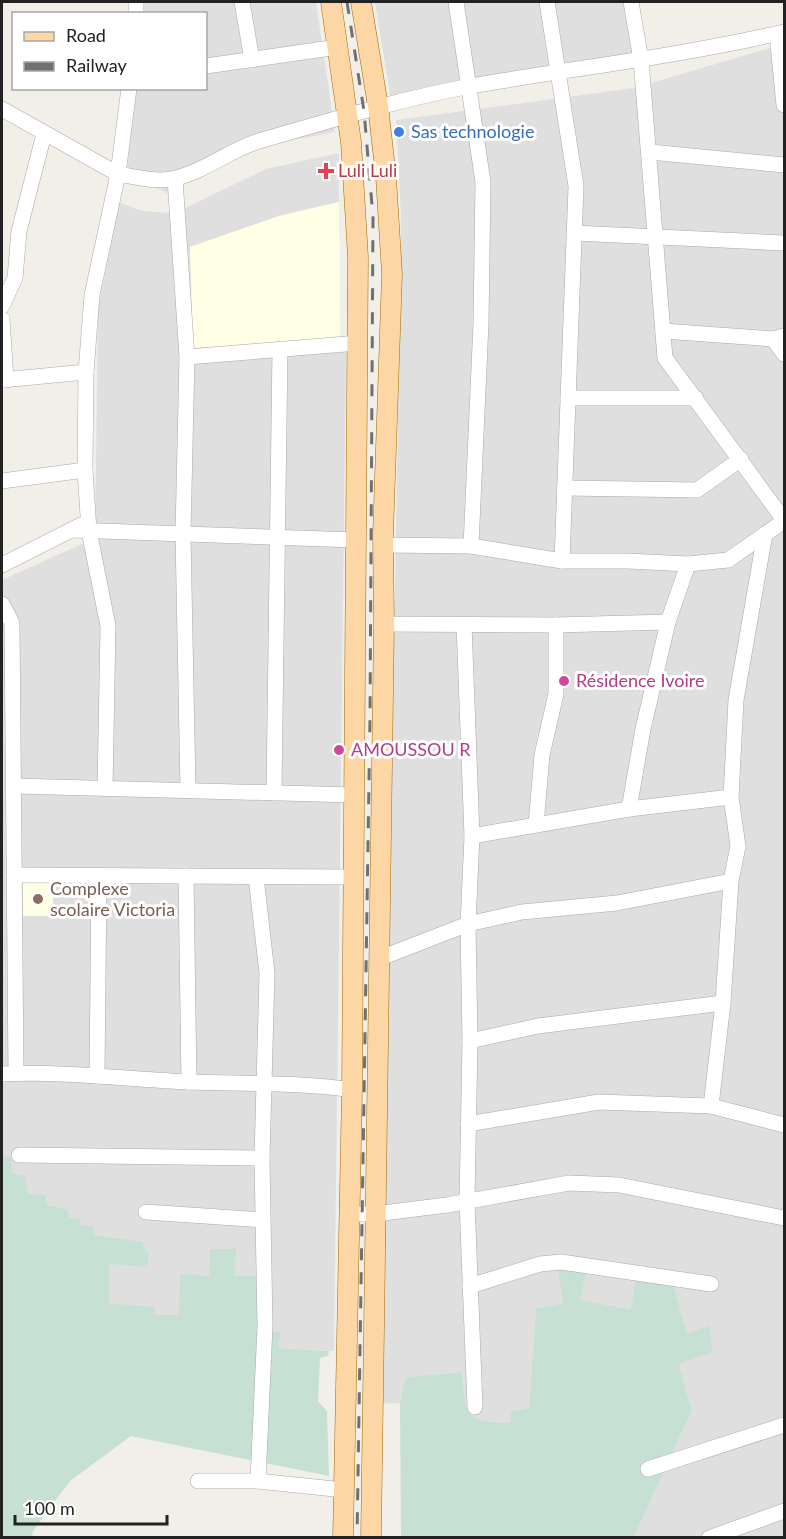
<svg xmlns="http://www.w3.org/2000/svg" width="786" height="1539" font-family="Lato,sans-serif">
  <style>
    .residential { fill: #e0dfdf }
    .education { fill: #ffffe5 }
    .wetland { fill: #c6e0d4 }
    .lines { fill: none; stroke-linecap: round; stroke-linejoin: round }
    .minor-casing { stroke: #a9a9a9; stroke-width: 16 }
    .major-casing { stroke: #a06b00; stroke-width: 21 }
    .minor { stroke: #fff; stroke-width: 15 }
    .major { stroke: #fcd6a4; stroke-width: 20 }
    .rail { stroke: #707070; stroke-width: 3; stroke-dasharray: 12 12; stroke-linecap: butt }
    .shop-dot { fill: #3f7fe0; stroke: #fff; stroke-width: 2 }
    .health-dot { fill: #e0444e; stroke: #fff; stroke-width: 2 }
    .hotel-dot { fill: #d1479c; stroke: #fff; stroke-width: 2 }
    .education-dot { fill: #8d6e63; stroke: #fff; stroke-width: 2 }
    .labels { text-anchor: middle; stroke-width: 6; stroke-linejoin: round; paint-order: stroke }
    .shop-label { font-size: 18px; fill: #366cbe; stroke: #fff; text-anchor: start }
    .health-label { font-size: 18px; fill: #be3a42; stroke: #fff; text-anchor: start }
    .hotel-label { font-size: 18px; fill: #b23c85; stroke: #fff; text-anchor: start }
    .education-label { font-size: 18px; fill: #785e54; stroke: #fff; text-anchor: start }
  </style>
  <rect width="100%" height="100%" fill="#f2efe9"/>
  <!-- residential -->
  <g class="residential">
    <polygon points="141,2 316,2 335,132 252,148 167,193 127,174 134,89 206,88 206,14 140,13"/>
    <polygon points="375,2 623,2 635,68 391,101"/>
    <polygon points="784,44 784,1537 634,1537 692,1410 679,1364 687,1334 636,1278 632,1309 579,1300 536,1308 529,1409 510,1423 483,1422 470,1416 464,1404 462,1372 407,1377 400,1403 382,1404 401,219 396,120 634,88"/>
    <polygon points="339,153 339,202 279,216 190,247 193,348 340,338 346,351 334,1351 279,1348 258,1330 258,1276 235,1276 236,1249 209,1276 180,1316 156,1315 153,1307 109,1303 109,1263 93,1235 81,1225 27,1195 12,1173 2,1163 2,580 95,538 98,310 119,202 142,211 175,213 266,169"/>
  </g>
  <!-- education -->
  <g class="education">
    <polygon points="339,202 340,338 193,348 190,247 279,216"/>
    <rect x="23" y="883" width="30" height="33"/>
  </g>
  <!-- wetland -->
  <g class="wetland">
    <polygon points="2,1156 11,1158 12,1173 26,1176 27,1194 46,1195 46,1205 68,1210 69,1218 80,1219 81,1225 93,1226 93,1235 143,1242 144,1249 149,1253 147,1267 109,1264 109,1303 154,1307 156,1315 179,1315 180,1274 209,1276 210,1249 236,1249 235,1276 258,1276 258,1330 280,1332 279,1348 329,1351 328,1356 320,1358 318,1401 327,1411 329,1476 131,1436 70,1481 33,1531 32,1537 2,1537"/>
    <path d="M 558,1268 L 586,1273 L 580,1300 L 631,1309 L 636,1278 L 673,1284 L 687,1334 L 709,1326 L 713,1352 L 679,1364 L 692,1410 L 634,1537 L 401,1538 L 400,1403 L 406,1377 L 462,1372 C 465,1415 464,1422 510,1423 L 511,1412 L 529,1408 L 536,1308 L 563,1303 Z"/>
  </g>
  <g class="lines">
    <defs>
      <g id="minor">
        <polyline points="242,2 252,60"/>
        <polyline points="456,2 483,182 481,323 471,546"/>
        <polyline points="547,2 576,186 562,561"/>
        <polyline points="631,2 641,60 665,358 784,520"/>
        <polyline points="136,14 136,2"/>
        <polyline points="777,34 784,105"/>
        <polyline points="206,66 338,47"/>
        <path d="M 2,109 L 118,174 C 135,177 159,183 176,178 C 205,171 230,150 259,141 C 329,121 399,99 471,86 C 575,68 681,56 784,32"/>
        <polyline points="650,152 784,165"/>
        <polyline points="175,179 187,357 183,534 188,790"/>
        <polyline points="574,233 784,243"/>
        <polyline points="2,306 15,278 19,231 44,134"/>
        <polyline points="2,319 6,380"/>
        <polyline points="663,331 773,339 784,336"/>
        <polyline points="773,339 784,354"/>
        <polyline points="187,357 358,343"/>
        <polyline points="2,380 86,372"/>
        <polyline points="568,398 696,398"/>
        <polyline points="2,481 85,470"/>
        <polyline points="565,488 697,490 741,459"/>
        <polyline points="72,530 355,540"/>
        <polyline points="383,545 471,546 562,561 628,561 688,564 728,560 784,521"/>
        <polyline points="2,565 81,525"/>
        <polyline points="2,604 12,623 16,1073"/>
        <polyline points="384,624 556,625 668,622"/>
        <polyline points="464,624 472,836 468,924 470,1041 467,1201 475,1407"/>
        <polyline points="15,786 353,795"/>
        <polyline points="105,788 108,626 89,531 85,470 86,372 92,295 118,174 129,88"/>
        <polyline points="274,793 280,349"/>
        <polyline points="629,809 643,729 668,622 688,564"/>
        <polyline points="536,825 542,755 556,694 556,625"/>
        <polyline points="472,836 629,809 731,797"/>
        <polyline points="14,875 353,877"/>
        <polyline points="186,876 189,1082"/>
        <polyline points="256,877 267,973 262,1158 265,1326 258,1481"/>
        <polyline points="378,959 468,924 522,912 617,903 731,881"/>
        <polyline points="470,1041 538,1026 723,1003"/>
        <path d="M 2,1074 C 64,1071 126,1079 188,1082 C 243,1084 297,1082 352,1090"/>
        <polyline points="97,1076 99,876"/>
        <polyline points="711,1106 723,1003 731,881 738,846 731,797 736,700 765,534"/>
        <polyline points="468,1124 599,1102 711,1106 784,1125"/>
        <polyline points="19,1155 262,1158"/>
        <polyline points="146,1212 262,1220"/>
        <polyline points="349,1214 375,1214 447,1205 569,1183 619,1185 784,1218"/>
        <polyline points="470,1286 540,1264 561,1262 711,1284"/>
        <polyline points="648,1469 784,1425"/>
        <polyline points="198,1481 258,1481 344,1490"/>
        <polyline points="709,1538 784,1511"/>
      </g>
      <g id="major">
        <polyline points="331,2 351,142 358,257 352,1090 343,1538"/>
        <polyline points="361,2 378,106 386,177 392,274 383,535 384,624 371,1538"/>
      </g>
    </defs>
    <!-- minor casing -->
    <use href="#minor" class="minor-casing"/>
    <!-- major casing -->
    <use href="#major" class="major-casing"/>
    <!-- minor -->
    <use href="#minor" class="minor"/>
    <!-- major -->
    <use href="#major" class="major"/>
    <!-- rail -->
    <polyline class="rail" points="347,2 364,111 373,217 370,718 357,1538"/>
  </g>
  <!-- markers -->
  <circle class="shop-dot" cx="399" cy="132" r="6"/>
  <path class="health-dot" d="M323 162h6v6h6v6h-6v6h-6v-6h-6v-6h6z"/>
  <g class="hotel-dot">
    <circle cx="564" cy="681" r="6"/>
    <circle cx="339" cy="750" r="6"/>
  </g>
  <circle class="education-dot" cx="38" cy="899" r="6"/>
  <g class="labels">
    <!-- shop labels -->
    <g class="shop-label">
      <text x="411" y="138">Sas technologie</text>
    </g>
    <!-- health labels -->
    <g class="health-label">
      <text x="338" y="177">Luli Luli</text>
    </g>
    <!-- hotel labels -->
    <g class="hotel-label">
      <text x="576" y="687">Résidence Ivoire</text>
      <text x="351" y="756">AMOUSSOU R</text>
    </g>
    <!-- education labels -->
    <g class="education-label">
      <text x="50" y="895">Complexe<tspan x="50" dy="21">scolaire Victoria</tspan></text>
    </g>
  </g>
  <!-- border -->
  <rect width="786" height="1539" fill="none" stroke="#222222" stroke-width="6"/>
  <!-- legend -->
  <rect x="12" y="12" width="195" height="78" fill="#ffffff" stroke="#a7a7a7" stroke-width="1.5"/>
  <rect x="24" y="32" width="30" height="9" fill="#fcd6a4" stroke="#a7a7a7" stroke-width="1.5"/>
  <text x="66" y="42" font-size="18" fill="#222222">Road</text>
  <rect x="24" y="62" width="30" height="9" fill="#707070" stroke="#a7a7a7" stroke-width="1.5"/>
  <text x="66" y="72" font-size="18" fill="#222222">Railway</text>
  <!-- scale -->
  <path d="M15 1515v9h152v-9" fill="none" stroke="#222222" stroke-width="3"/>
  <text x="24" y="1515" font-size="18" fill="#222222" stroke="#ffffff" stroke-width="4.5" paint-order="stroke">100 m</text>
</svg>
